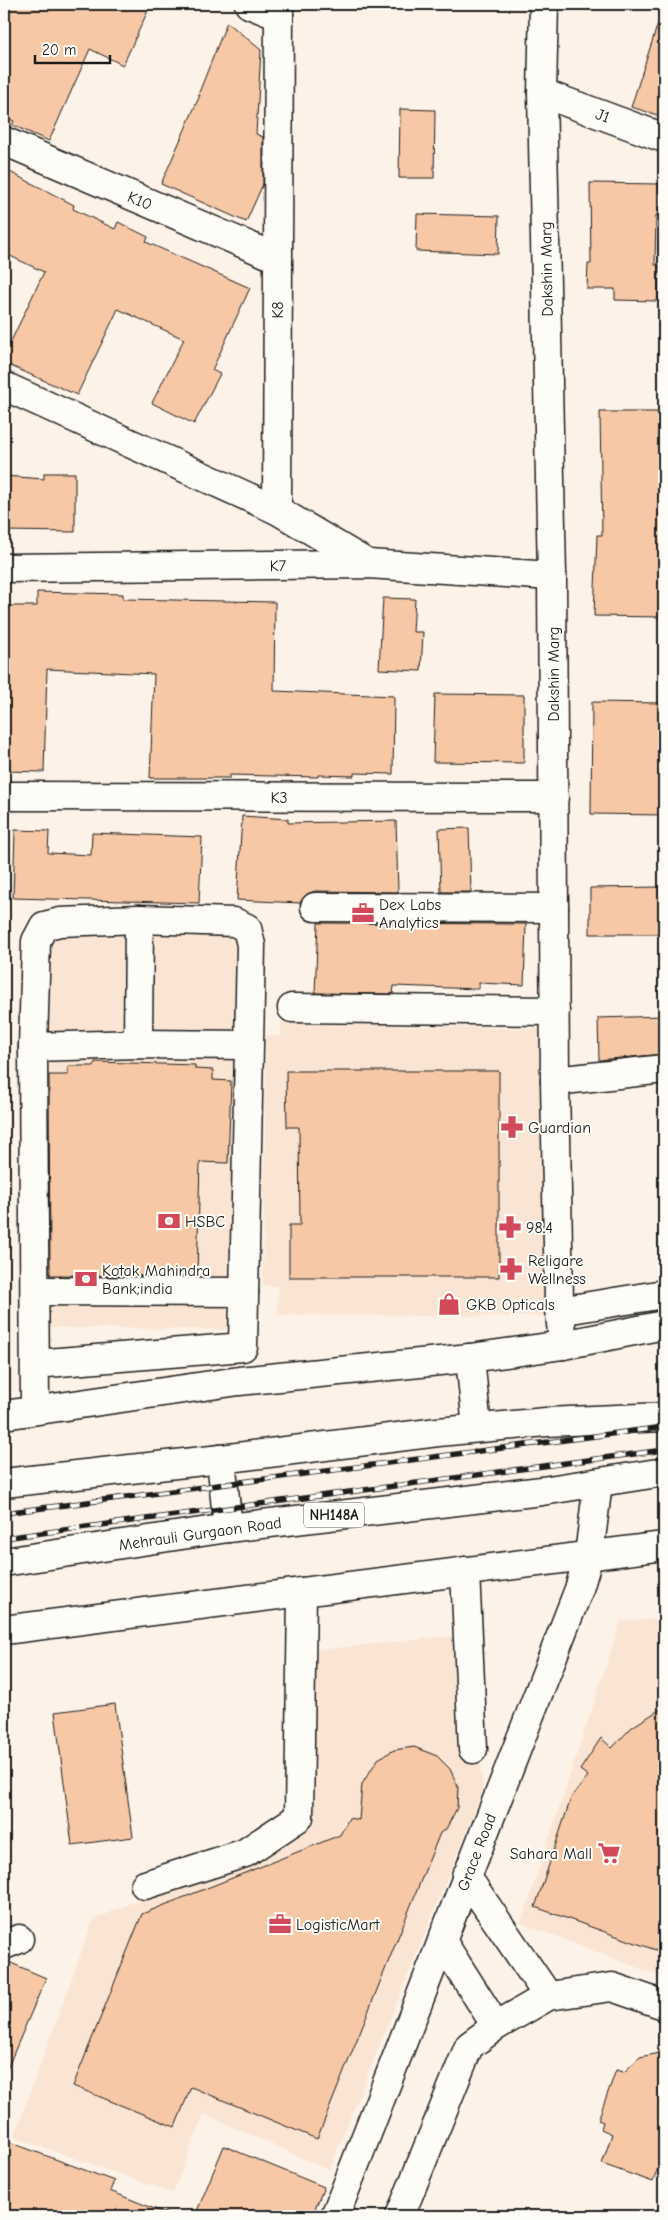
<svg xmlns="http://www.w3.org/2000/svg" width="668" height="2220" font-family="'Comic Neue',sans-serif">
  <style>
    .built { fill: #fae5d4 }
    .building { fill: #f7c8a6; stroke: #1c1c1c }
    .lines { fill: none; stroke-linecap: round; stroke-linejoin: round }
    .minor-casing { stroke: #1c1c1c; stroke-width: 31 }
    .highway-casing { stroke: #1c1c1c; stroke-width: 31 }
    .minor { stroke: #fdfcf7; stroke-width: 28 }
    .highway { stroke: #fdfcf7; stroke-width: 28 }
    .rail-casing { stroke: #1c1c1c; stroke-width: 5.5 }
    .rail { stroke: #fdfcf7; stroke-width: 4; stroke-dasharray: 11; stroke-linecap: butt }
    .labels { text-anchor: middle; stroke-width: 4; stroke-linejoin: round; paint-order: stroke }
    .shield { fill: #fdfcf7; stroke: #605f5e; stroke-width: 1 }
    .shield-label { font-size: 15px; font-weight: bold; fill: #1c1c1c }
    .street-label { font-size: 16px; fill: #1c1c1c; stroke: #fdfcf7 }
    .poi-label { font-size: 16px; fill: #1c1c1c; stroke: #fdfcf7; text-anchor: start }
  </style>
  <rect width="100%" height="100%" fill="#fcf2e7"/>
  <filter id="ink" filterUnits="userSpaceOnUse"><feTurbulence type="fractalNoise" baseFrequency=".02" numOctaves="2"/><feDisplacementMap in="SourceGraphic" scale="10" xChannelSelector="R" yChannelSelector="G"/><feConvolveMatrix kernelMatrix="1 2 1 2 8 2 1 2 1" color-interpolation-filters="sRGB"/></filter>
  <g filter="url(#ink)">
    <!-- built -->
    <g class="built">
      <polygon points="31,926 252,929 247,1330 26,1327"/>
      <polygon points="281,1023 549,1029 543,1316 278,1315 278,1286 263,1285 266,1036 281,1036"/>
      <polygon points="664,1619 664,1978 521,1923 621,1621"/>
      <polygon points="470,1634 483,1790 329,2170 204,2114 173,2193 14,2137 93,1920 292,1831 289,1653"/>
    </g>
    <!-- building -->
    <g class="building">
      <polygon points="4,4 151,4 123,65 90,49 49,141 12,125 14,121 4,116"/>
      <polygon points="660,17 664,18 664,117 631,107"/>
      <polygon points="227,22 261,50 256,134 263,137 263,184 246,222 161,184 200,95 198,95"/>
      <polygon points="400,109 435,110 434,178 399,178"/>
      <polygon points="4,169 74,205 73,209 115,229 118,222 148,237 146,242 250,288 212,370 220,374 194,424 152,403 184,339 118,309 77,395 4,363 4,356 44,272 4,253"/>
      <polygon points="590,183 660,184 659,215 656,215 655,265 659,265 658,301 615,300 615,289 587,289 588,264 591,264"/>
      <polygon points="417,214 499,216 498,254 416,251"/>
      <polygon points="600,412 664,412 664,617 594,616 597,535 602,535"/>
      <polygon points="44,473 75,473 75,532 4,531 4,476 44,479"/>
      <polygon points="37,592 123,594 123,599 275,602 274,691 394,696 393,774 354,773 354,776 318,775 318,777 230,775 230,778 150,778 154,674 47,669 44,772 4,771 4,606 37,606"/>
      <polygon points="383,598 415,599 413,632 423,632 421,671 379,669"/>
      <polygon points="435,694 524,695 524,763 433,762"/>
      <polygon points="592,702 661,703 661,773 664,773 664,815 591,814"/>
      <polygon points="242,816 288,819 288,823 396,821 398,892 315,891 307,894 300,903 237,900"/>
      <polygon points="469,828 471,892 441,892 439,829"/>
      <polygon points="15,830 49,831 48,853 91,855 92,833 202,837 199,903 13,898"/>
      <polygon points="664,887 664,934 590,934 590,888"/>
      <polygon points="318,923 526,924 524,985 479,983 479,989 394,986 393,994 315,993"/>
      <polygon points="664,1016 664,1054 599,1060 598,1018"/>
      <polygon points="95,1062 195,1065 195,1069 213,1070 213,1080 231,1081 228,1163 200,1162 197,1276 50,1275 49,1075 68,1075 68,1066 94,1066"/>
      <polygon points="286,1071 499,1071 499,1277 289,1277 289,1225 300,1225 299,1127 287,1127"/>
      <polygon points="115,1704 133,1837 72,1845 55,1712"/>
      <polygon points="664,1707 664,1953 535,1907 571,1798 588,1776 580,1770 601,1738 612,1748 632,1727"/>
      <polygon points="414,1747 437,1756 450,1769 458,1787 457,1808 446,1829 440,1833 317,2139 191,2087 175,2127 73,2086 142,1914 340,1835 349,1818 359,1820 362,1784 378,1759 394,1750"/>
      <polygon points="4,1960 46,1978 4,2076"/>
      <polygon points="664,2052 664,2150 653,2182 602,2164 612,2134 601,2129 603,2122 598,2120 616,2070 624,2072 640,2057"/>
      <polygon points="4,2140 114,2181 110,2191 172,2216 25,2216 4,2209"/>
      <polygon points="224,2146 324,2187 312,2216 195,2216"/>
    </g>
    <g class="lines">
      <defs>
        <g id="minor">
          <polyline points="249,4 279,16"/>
          <polyline points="279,4 277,510 368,564"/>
          <polyline points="544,4 542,93 552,576 555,1081 559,1302 563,1345"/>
          <polyline points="542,93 664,138"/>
          <polyline points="4,141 277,258"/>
          <polyline points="4,386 277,510"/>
          <polyline points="4,568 368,564 552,576"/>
          <polyline points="4,796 554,797"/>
          <polyline points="315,907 554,908"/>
          <polyline points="292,1008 555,1011"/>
          <polyline points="138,1044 139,919"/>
          <polyline points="33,1047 138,1044 248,1045"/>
          <polyline points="555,1081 664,1069"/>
          <polyline points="35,1291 244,1292"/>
          <polyline points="559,1311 664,1294"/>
          <polyline points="35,1410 33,1047 36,941 44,926 60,922 139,919 234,922 247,928 251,945 243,1347 35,1364"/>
          <polyline points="4,1415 239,1381 470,1358 563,1345 664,1325"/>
          <polyline points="465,1571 473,1749"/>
          <polyline points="4,1630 664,1546"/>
          <polyline points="466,1876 548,1996"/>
          <polyline points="145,1885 245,1853 299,1817 302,1592"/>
          <polyline points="442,1941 496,2026"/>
          <polyline points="4,1945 19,1939"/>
          <polyline points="335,2216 579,1589 589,1555 598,1483"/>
          <polyline points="400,2216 469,2046 496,2026 548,1996 612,1987 664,2005"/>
        </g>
        <g id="highway">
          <polyline points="470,1358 477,1428"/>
          <polyline points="221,1459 228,1528"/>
          <polyline points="4,1483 221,1459 438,1432 546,1422 664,1417"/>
          <polyline points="4,1562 228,1528 542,1491 664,1472"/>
        </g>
      </defs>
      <!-- minor casing -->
      <use href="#minor" class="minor-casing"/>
      <!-- highway casing -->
      <use href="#highway" class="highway-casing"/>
      <!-- minor -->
      <use href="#minor" class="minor"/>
      <!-- highway -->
      <use href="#highway" class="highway"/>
      <defs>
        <g id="rail">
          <polyline points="4,1513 664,1427"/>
          <polyline points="4,1538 664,1450"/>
        </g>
      </defs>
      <!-- rail casing -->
      <use href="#rail" class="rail-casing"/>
      <!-- rail -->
      <use href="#rail" class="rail"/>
    </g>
  </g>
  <!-- icons -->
  <defs>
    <symbol id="office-bare" viewBox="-9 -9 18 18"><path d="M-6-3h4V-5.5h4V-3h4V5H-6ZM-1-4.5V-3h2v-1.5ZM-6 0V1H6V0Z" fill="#d1495b" stroke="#fdfcf7" stroke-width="2.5" paint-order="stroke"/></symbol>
    <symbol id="pharmacy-bare" viewBox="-9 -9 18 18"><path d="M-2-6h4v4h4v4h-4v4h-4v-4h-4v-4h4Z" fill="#d1495b" stroke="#fdfcf7" stroke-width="2.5" paint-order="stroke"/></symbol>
    <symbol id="bank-bare" viewBox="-9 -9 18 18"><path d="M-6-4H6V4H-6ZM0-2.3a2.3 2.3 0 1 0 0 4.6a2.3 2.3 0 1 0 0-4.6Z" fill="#d1495b" stroke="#fdfcf7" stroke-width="2.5" paint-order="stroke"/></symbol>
    <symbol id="shop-bare" viewBox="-9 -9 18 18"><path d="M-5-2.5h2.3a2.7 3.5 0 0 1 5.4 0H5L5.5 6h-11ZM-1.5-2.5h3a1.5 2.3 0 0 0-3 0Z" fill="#d1495b" stroke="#fdfcf7" stroke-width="2.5" paint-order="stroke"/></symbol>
    <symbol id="supermarket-bare" viewBox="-9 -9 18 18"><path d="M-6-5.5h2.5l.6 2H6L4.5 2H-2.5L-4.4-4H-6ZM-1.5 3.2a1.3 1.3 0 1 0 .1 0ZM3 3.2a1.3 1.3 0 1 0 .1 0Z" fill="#d1495b" stroke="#fdfcf7" stroke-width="2.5" paint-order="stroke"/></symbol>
  </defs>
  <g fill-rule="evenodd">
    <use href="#office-bare" x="347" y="897" width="32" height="32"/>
    <use href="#pharmacy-bare" x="496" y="1111" width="32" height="32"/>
    <use href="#bank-bare" x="153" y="1205" width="32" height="32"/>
    <use href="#pharmacy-bare" x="494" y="1211" width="32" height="32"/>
    <use href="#pharmacy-bare" x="495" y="1253" width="32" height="32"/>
    <use href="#bank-bare" x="70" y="1263" width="32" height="32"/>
    <use href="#shop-bare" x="433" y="1288" width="32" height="32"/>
    <use href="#supermarket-bare" x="593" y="1837" width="32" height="32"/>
    <use href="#office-bare" x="264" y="1908" width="32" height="32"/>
  </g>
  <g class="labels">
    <!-- shield labels -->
    <rect class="shield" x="304" y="1502.5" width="60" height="25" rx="4"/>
    <g class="shield-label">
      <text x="334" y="1520">NH148A</text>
    </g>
    <!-- street labels -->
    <g class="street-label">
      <text transform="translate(603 115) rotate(20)" y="6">J1</text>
      <text transform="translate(140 200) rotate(23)" y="6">K10</text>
      <text transform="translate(546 269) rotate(-91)" y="6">Dakshin Marg</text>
      <text transform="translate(277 310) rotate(-90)" y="6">K8</text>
      <text transform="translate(278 565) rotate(-1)" y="6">K7</text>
      <text transform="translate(553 674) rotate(-90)" y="6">Dakshin Marg</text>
      <text x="279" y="803">K3</text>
      <text transform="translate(200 1533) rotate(-8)" y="6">Mehrauli Gurgaon Road</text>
      <text transform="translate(476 1852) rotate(-69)" y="6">Grace Road</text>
    </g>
    <!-- poi labels -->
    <g class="poi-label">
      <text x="379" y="910">Dex Labs<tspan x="379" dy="18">Analytics</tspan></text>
      <text x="528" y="1133">Guardian</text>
      <text x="185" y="1227">HSBC</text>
      <text x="526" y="1233">98.4</text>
      <text x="528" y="1266">Religare<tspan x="528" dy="18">Wellness</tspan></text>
      <text x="102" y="1276">Kotak Mahindra<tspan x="102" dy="18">Bank;india</tspan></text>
      <text x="466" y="1310">GKB Opticals</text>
      <text x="592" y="1859" text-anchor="end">Sahara Mall</text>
      <text x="296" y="1930">LogisticMart</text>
    </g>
  </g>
  <!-- margin -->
  <rect width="668" height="2220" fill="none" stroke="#fdfcf7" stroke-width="20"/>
  <rect x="10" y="10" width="648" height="2200" fill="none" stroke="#1c1c1c" stroke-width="2" filter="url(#ink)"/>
  <!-- scale -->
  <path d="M35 55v8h75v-8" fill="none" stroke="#1c1c1c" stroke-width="2.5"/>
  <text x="42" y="55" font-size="15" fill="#1c1c1c" stroke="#fdfcf7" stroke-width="4" paint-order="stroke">20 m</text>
</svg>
